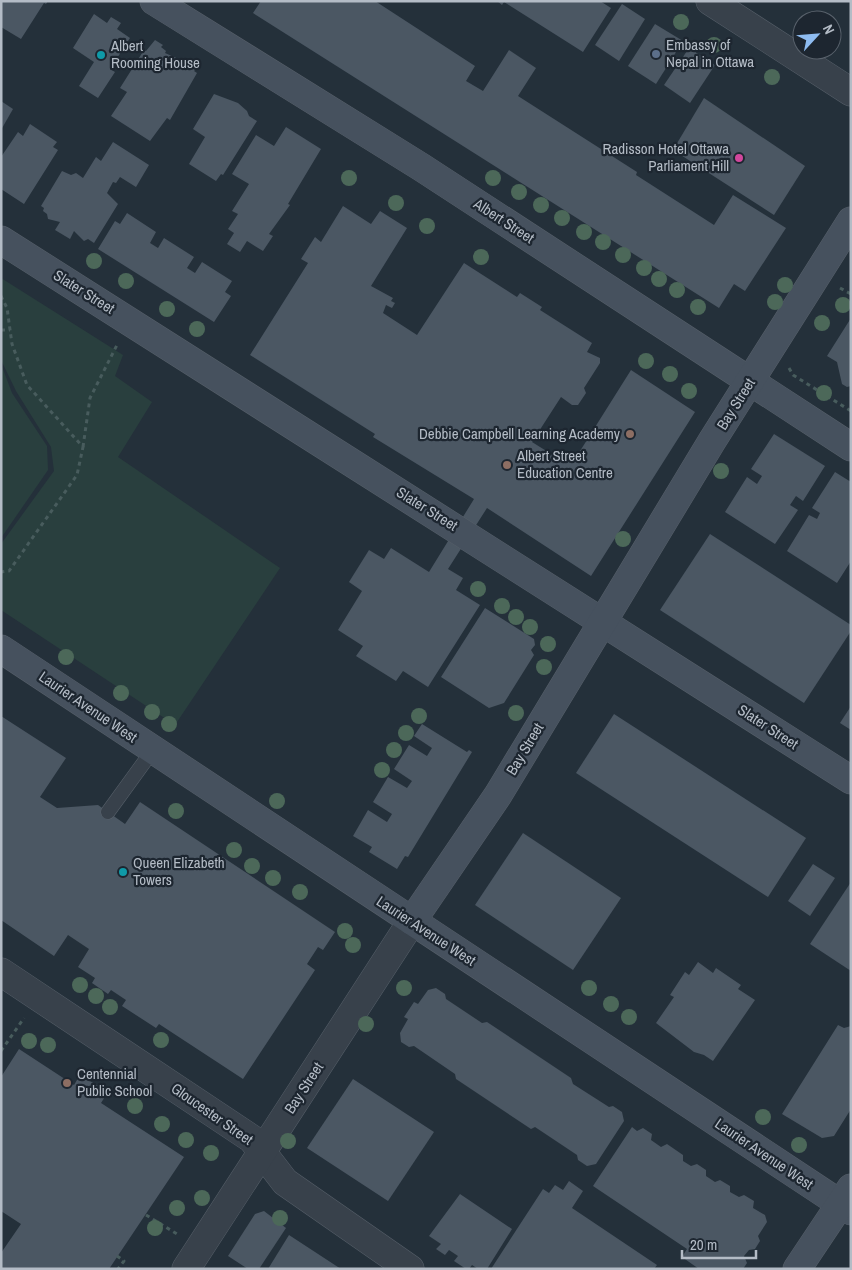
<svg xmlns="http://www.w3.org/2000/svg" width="852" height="1270" font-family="'Archivo Narrow',sans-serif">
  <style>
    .green { fill: #293f3e }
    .building { fill: #4b5763 }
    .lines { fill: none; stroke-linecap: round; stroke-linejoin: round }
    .lane-casing { stroke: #565f69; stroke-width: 15 }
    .street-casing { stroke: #565f69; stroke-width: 29 }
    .secondary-casing { stroke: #565f69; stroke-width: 29 }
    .path { stroke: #485c5d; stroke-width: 3; stroke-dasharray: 4 4; stroke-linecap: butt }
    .lane { stroke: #38414b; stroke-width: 14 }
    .street { stroke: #38414b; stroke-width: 28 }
    .secondary { stroke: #46515e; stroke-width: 28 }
    .tree { fill: #4c6859 }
    .service-dot { fill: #5c6f8a; stroke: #1d2630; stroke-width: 2 }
    .culture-dot { fill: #0f9aa8; stroke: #1d2630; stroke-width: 2 }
    .hotel-dot { fill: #d1479c; stroke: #1d2630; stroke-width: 2 }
    .education-dot { fill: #8d6e63; stroke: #1d2630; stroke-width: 2 }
    .labels { text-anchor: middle; stroke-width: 4.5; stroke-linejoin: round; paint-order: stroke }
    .poi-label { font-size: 15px; fill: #b4bcc6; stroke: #1d2630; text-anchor: start }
    .street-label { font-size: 15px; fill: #b4bcc6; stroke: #1d2630 }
  </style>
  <rect width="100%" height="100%" fill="#24303a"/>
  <!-- green -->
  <g class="green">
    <polygon points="1,278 123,355 115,376 152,402 118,457 280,568 175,725 1,610 1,544 54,471 51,447 16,391 1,360"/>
    <polygon points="1,364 12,393 47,446 48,470 1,538"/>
  </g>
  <!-- building -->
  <g class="building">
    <polygon points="1,1 48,1 46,4 44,3 21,39 1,27"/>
    <polygon points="261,1 375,1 475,66 466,81 483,91 509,50 536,68 518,96 637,172 636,175 714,225 733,195 786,228 745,291 734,284 719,308 253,13"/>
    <polygon points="497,1 600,1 611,8 583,52 504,2 502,5"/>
    <polygon points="622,4 645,19 619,61 595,45"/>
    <polygon points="94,14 107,23 111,17 121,23 117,29 130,38 110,69 115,72 98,98 79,86 94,62 73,48"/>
    <polygon points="655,24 683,41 656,84 628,66"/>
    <polygon points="155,40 163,45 161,47 166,51 165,53 181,60 179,62 183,64 184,62 196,69 194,71 197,73 170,120 167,118 150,141 111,116 127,92 120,88 144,50 146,51"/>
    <polygon points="689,48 715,65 690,103 664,85"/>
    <polygon points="214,94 238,103 247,111 249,116 257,121 223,175 221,174 216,181 189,164 205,137 193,129"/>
    <polygon points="704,98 805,166 774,215 673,150"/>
    <polygon points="1,101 13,109 1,130"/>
    <polygon points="30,124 57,142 53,147 58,150 24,204 1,189 1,157 18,132 23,136"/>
    <polygon points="286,127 321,149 288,204 290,205 269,234 273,236 263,251 247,241 240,252 227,244 234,233 228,229 238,214 232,211 249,184 232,174 256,135 274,146"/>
    <polygon points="113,142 149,165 136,187 120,177 116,183 113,182 107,193 118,204 94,243 88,239 84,241 74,231 70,239 55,230 60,222 48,219 47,214 43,211 44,208 41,206 62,171 71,175 76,173 83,178 96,157 101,161"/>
    <polygon points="343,206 371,224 380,211 407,228 371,286 393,298 391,301 395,303 392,308 386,305 383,313 417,335 464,263 517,297 520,293 542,307 540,310 592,343 587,352 600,358 600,363 584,388 586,393 578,405 572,405 561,397 532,442 556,457 561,450 575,459 631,370 695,412 591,576 487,508 448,569 463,578 456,590 480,605 428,687 403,671 396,681 356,656 363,646 338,630 362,591 349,582 369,550 384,559 391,548 429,572 474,499 373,437 375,434 250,355 308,263 301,259 315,237 321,242"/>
    <polygon points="127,213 156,232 150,243 158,248 164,238 194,257 187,268 195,273 202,262 232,281 225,292 231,296 214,322 98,249 115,221 120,224"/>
    <polygon points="851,318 851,386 847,387 842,384 837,362 827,356"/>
    <polygon points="774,434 825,466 803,501 796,496 790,505 798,510 775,544 725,512 747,477 757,484 762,476 751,469"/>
    <polygon points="835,472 851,482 851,561 837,583 787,551 809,515 817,519 820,513 812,508"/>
    <polygon points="710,534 851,625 851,631 804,703 660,610"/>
    <polygon points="485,608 534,639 535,645 531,650 534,655 504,703 489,708 441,677"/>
    <polygon points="851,706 851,730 840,723"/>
    <polygon points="614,714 806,838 768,897 576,773"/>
    <polygon points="1,716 66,758 40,797 57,808 98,805 125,824 140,802 335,932 323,950 318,947 307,964 315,970 243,1079 159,1024 156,1028 122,1006 126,1000 111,990 108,994 92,983 95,978 78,967 89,949 68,935 54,956 1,920"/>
    <polygon points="422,724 467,752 469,750 472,752 408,857 405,856 397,869 369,852 372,847 353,836 368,810 387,822 392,814 373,802 388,777 407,788 412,781 394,769 409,745 427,756 432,748 414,736"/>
    <polygon points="523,833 621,898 573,970 475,905"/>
    <polygon points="813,864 835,878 810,916 788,901"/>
    <polygon points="851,882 851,971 810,944"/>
    <polygon points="698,962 713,973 716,968 741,985 738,989 755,1000 713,1061 704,1055 694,1052 656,1023 674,997 670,995 685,972 689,975"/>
    <polygon points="436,988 445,994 446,999 482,1023 487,1022 571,1078 573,1084 609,1107 613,1106 622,1112 624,1121 596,1164 587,1166 578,1160 577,1155 535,1127 531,1129 456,1079 455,1074 414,1046 409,1047 401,1042 400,1033 408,1019 404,1017 414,1002 418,1004 428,990"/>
    <polygon points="838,1025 844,1028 851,1026 851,1109 834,1136 822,1138 782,1114"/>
    <polygon points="19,1049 74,1085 80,1075 108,1092 101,1103 184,1157 109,1269 1,1269 1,1253 21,1224 1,1211 1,1077"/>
    <polygon points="353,1079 434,1132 388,1201 307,1148"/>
    <polygon points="632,1127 637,1131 643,1128 652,1134 651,1140 661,1147 667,1144 683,1155 683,1161 691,1166 697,1164 706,1170 706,1176 715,1182 720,1180 730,1186 730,1192 739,1197 744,1195 754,1201 753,1208 765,1215 767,1222 758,1236 760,1241 755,1249 749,1250 744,1256 747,1263 743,1269 699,1269 682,1257 687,1249 593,1186"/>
    <polygon points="569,1181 583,1191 572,1208 657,1265 654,1269 491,1269 543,1189 549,1193 555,1185 563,1190"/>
    <polygon points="460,1194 512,1229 487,1269 478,1269 472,1265 469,1269 466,1269 454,1261 458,1256 449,1250 445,1255 436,1249 441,1244 429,1236"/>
    <polygon points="264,1211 286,1228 259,1269 248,1269 228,1256 255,1214"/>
    <polygon points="289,1235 341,1269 268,1269"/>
  </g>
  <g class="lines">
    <defs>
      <polyline id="lane" points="108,812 153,750"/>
      <g id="street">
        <polyline points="710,1 851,92"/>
        <polyline points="1,972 252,1139 285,1182 410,1269"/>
        <polyline points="186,1269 412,921"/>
      </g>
      <g id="secondary">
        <polyline points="154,1 421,167 851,447"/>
        <polyline points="1,240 851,780"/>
        <polyline points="1,649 851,1211"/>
        <polyline points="412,921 498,795 712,441 851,221"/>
        <polyline points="797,1269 851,1188"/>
      </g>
    </defs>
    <!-- lane casing -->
    <use href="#lane" class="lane-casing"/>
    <!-- street casing -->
    <use href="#street" class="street-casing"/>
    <!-- secondary casing -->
    <use href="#secondary" class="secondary-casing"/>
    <!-- path -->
    <g class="path">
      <polyline points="840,288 851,294"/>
      <polyline points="1,296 7,308 12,344 27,385 83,447 77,475 9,571 1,572"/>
      <polyline points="1,330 10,330"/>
      <polyline points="789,368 793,375 851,411"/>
      <polyline points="83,447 90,398 117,345"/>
      <polyline points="1,1051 24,1018"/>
      <polyline points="146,1215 177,1234"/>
      <polyline points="117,1256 124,1261 118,1269"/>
    </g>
    <!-- lane -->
    <use href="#lane" class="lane"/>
    <!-- street -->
    <use href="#street" class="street"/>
    <!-- secondary -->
    <use href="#secondary" class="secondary"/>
  </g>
  <!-- trees -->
  <g class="tree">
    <circle cx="681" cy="22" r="8"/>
    <circle cx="714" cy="45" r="8"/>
    <circle cx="772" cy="77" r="8"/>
    <circle cx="349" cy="178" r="8"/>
    <circle cx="493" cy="178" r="8"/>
    <circle cx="519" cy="192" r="8"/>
    <circle cx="396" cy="203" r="8"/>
    <circle cx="541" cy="205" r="8"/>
    <circle cx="562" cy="218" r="8"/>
    <circle cx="427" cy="226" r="8"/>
    <circle cx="584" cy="232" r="8"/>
    <circle cx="603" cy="242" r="8"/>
    <circle cx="623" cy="255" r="8"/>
    <circle cx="481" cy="257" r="8"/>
    <circle cx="94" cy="261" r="8"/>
    <circle cx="644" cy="268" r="8"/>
    <circle cx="659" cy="279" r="8"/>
    <circle cx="126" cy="281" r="8"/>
    <circle cx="785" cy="285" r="8"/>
    <circle cx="677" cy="290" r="8"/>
    <circle cx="775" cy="302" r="8"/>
    <circle cx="843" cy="305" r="8"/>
    <circle cx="698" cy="307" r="8"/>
    <circle cx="167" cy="309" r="8"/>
    <circle cx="822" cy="323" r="8"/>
    <circle cx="197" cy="329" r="8"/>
    <circle cx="646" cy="361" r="8"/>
    <circle cx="670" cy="374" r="8"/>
    <circle cx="689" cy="391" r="8"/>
    <circle cx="824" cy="393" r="8"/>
    <circle cx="721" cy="471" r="8"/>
    <circle cx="623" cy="539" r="8"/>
    <circle cx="478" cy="589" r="8"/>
    <circle cx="502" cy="606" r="8"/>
    <circle cx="516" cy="617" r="8"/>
    <circle cx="530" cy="627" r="8"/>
    <circle cx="548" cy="644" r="8"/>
    <circle cx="66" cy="657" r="8"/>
    <circle cx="544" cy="667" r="8"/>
    <circle cx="121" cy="693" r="8"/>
    <circle cx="152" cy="712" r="8"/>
    <circle cx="516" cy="713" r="8"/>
    <circle cx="419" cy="716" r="8"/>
    <circle cx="169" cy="724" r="8"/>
    <circle cx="406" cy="733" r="8"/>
    <circle cx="394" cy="750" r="8"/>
    <circle cx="382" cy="770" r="8"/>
    <circle cx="277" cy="801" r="8"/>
    <circle cx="176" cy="811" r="8"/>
    <circle cx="234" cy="850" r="8"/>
    <circle cx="252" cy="866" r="8"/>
    <circle cx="273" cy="878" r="8"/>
    <circle cx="300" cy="892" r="8"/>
    <circle cx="345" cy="931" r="8"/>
    <circle cx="353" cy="945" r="8"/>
    <circle cx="80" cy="985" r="8"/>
    <circle cx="404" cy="988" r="8"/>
    <circle cx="589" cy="988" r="8"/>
    <circle cx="96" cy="996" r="8"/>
    <circle cx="611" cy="1004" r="8"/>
    <circle cx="110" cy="1007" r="8"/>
    <circle cx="629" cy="1017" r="8"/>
    <circle cx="366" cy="1024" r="8"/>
    <circle cx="161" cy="1040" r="8"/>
    <circle cx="29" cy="1041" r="8"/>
    <circle cx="48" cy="1045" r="8"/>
    <circle cx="135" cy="1106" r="8"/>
    <circle cx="763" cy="1117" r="8"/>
    <circle cx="162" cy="1124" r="8"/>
    <circle cx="186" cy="1140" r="8"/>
    <circle cx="288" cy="1141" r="8"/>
    <circle cx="799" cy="1145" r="8"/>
    <circle cx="211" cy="1153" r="8"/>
    <circle cx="202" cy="1198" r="8"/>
    <circle cx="177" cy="1208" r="8"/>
    <circle cx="280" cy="1218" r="8"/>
    <circle cx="155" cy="1228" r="8"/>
  </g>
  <!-- markers -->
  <circle class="service-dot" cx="656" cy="54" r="5"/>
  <g class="culture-dot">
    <circle cx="101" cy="55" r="5"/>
    <circle cx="123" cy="872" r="5"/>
  </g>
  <circle class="hotel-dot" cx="739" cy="158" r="5"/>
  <g class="education-dot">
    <circle cx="630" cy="434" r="5"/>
    <circle cx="507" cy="465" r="5"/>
    <circle cx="67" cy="1083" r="5"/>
  </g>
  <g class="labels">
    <!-- poi labels -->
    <g class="poi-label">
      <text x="666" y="50">Embassy of<tspan x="666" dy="17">Nepal in Ottawa</tspan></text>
      <text x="111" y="51">Albert<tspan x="111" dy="17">Rooming House</tspan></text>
      <text x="729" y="154" text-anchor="end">Radisson Hotel Ottawa<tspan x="729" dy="17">Parliament Hill</tspan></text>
      <text x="620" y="439" text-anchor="end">Debbie Campbell Learning Academy</text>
      <text x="517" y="461">Albert Street<tspan x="517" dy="17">Education Centre</tspan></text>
      <text x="133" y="868">Queen Elizabeth<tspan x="133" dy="17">Towers</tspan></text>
      <text x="77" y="1079">Centennial<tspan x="77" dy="17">Public School</tspan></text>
    </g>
    <!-- street labels -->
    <g class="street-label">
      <text transform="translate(504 221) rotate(33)" y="5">Albert Street</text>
      <text transform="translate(84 292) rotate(32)" y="5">Slater Street</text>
      <text transform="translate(736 404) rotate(-58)" y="5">Bay Street</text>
      <text transform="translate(427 509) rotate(32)" y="5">Slater Street</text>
      <text transform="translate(88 707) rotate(34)" y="5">Laurier Avenue West</text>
      <text transform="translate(768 727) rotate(33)" y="5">Slater Street</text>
      <text transform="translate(525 749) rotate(-59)" y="5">Bay Street</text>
      <text transform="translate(426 931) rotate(33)" y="5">Laurier Avenue West</text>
      <text transform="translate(304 1088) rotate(-57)" y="5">Bay Street</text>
      <text transform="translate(212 1114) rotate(35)" y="5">Gloucester Street</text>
      <text transform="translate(764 1154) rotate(34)" y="5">Laurier Avenue West</text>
    </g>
  </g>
  <!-- border -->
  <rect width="852" height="1270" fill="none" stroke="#b4bcc6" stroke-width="5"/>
  <!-- north arrow -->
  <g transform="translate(817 35) rotate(64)"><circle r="24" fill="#1d2630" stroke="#59626c"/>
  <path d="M0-4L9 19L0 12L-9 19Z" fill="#8ebcf1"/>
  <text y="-8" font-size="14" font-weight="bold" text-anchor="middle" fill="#b4bcc6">N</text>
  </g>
  <!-- scale -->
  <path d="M682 1250v8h74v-8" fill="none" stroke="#b4bcc6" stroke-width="2.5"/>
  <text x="690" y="1250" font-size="15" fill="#b4bcc6" stroke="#1d2630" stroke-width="4" paint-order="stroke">20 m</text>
</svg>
